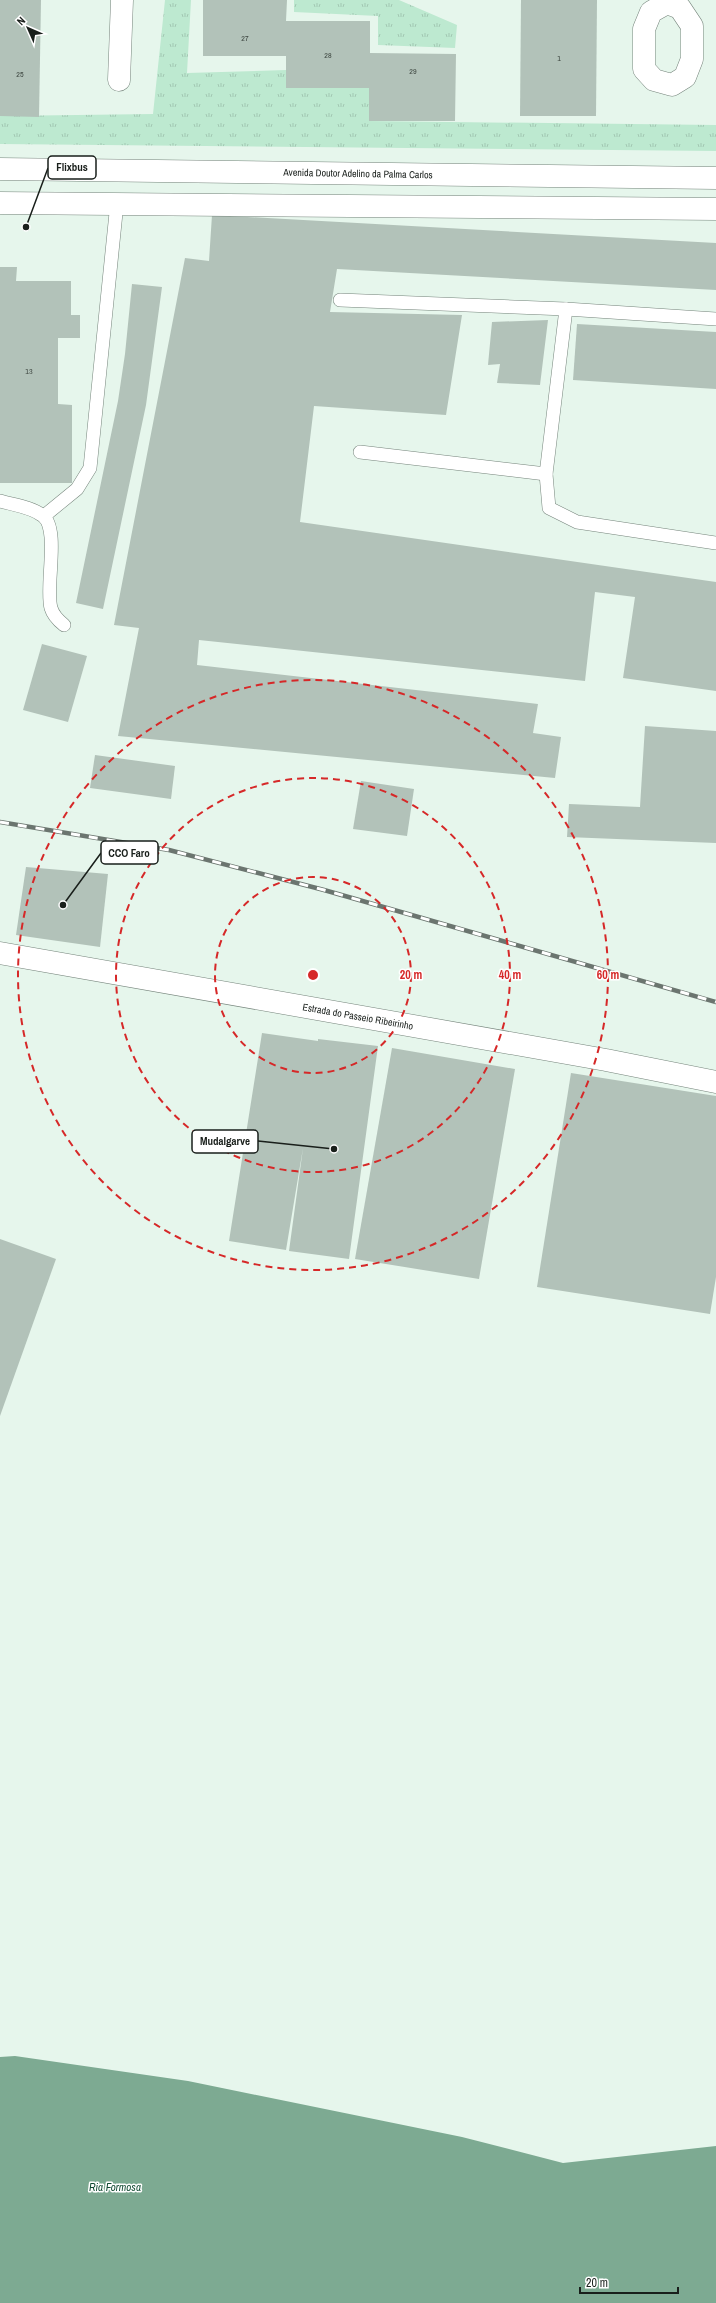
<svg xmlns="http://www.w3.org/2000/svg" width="716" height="2303" font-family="'Archivo Narrow',sans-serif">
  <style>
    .park { fill: url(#park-tufts) }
    .water { fill: #7daa92 }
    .building { fill: #b2c2b9 }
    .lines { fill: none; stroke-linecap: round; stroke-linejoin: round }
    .service-casing { stroke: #75847b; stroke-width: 14 }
    .minor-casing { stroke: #75847b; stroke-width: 23 }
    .secondary-casing { stroke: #75847b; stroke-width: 23 }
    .service { stroke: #fff; stroke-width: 13 }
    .minor { stroke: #fff; stroke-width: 22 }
    .secondary { stroke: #fff; stroke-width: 22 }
    .rail-casing { stroke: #6b756f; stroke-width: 4.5 }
    .rail { stroke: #fff; stroke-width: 3; stroke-dasharray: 9; stroke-linecap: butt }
    .ring { fill: none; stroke: #d62828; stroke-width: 2; stroke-dasharray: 7 5 }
    .labels { text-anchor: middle; stroke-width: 3; stroke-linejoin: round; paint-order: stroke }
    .number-label { font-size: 8px; fill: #3f4842 }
    .street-label { font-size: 10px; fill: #191f1b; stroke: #fff }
    .water-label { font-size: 11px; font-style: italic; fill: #114a32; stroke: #fff }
    .centre { fill: #d62828; stroke: #fff; stroke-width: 2 }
    .ring-label { font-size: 12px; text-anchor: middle; font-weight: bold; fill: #d62828; stroke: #fff; stroke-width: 3; stroke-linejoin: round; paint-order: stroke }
    .leader { fill: none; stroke: #191f1b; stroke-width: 1.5 }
    .callout-dot { fill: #191f1b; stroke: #fff; stroke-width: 1.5 }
    .callout { fill: #fff; stroke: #191f1b; stroke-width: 1.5 }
    .callout-label { font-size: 11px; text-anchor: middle; font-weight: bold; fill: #191f1b }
  </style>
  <defs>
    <pattern id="park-tufts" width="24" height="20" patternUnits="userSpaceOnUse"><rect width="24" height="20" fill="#bde9d0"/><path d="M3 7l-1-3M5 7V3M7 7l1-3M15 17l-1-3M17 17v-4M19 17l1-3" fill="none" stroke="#a2c7b2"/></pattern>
  </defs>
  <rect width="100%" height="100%" fill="#e6f6ec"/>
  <!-- park -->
  <g class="park">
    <polygon points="165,0 191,0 187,73 286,70 286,88 369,88 369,121 716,125 716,151 0,144 0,116 153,114"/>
    <polygon points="294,0 399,0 457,25 455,48 378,45 378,16 294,12"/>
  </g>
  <!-- water -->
  <polygon class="water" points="15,2056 188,2081 462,2137 563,2163 716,2146 716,2303 0,2303 0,2057"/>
  <!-- building -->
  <g class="building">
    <polygon points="0,0 41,0 39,117 0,116"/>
    <polygon points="203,0 287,0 286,21 370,21 370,53 456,54 455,121 369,121 369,88 286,88 286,56 203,56"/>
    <polygon points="521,0 597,0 596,116 520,116"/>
    <polygon points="212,215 716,243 716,290 337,269 330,312 462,315 446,415 314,406 300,522 716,582 716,691 623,678 635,597 595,592 585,681 199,640 197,665 538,704 533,733 561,737 555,778 118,736 139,628 114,625 185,258 209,261"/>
    <polygon points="0,267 17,267 16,281 71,281 71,315 80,315 80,338 58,338 58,404 72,405 72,483 0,483"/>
    <polygon points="132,284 162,287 146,405 103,609 76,603 118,401 125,354"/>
    <polygon points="548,320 540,385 497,383 500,364 488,365 492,322"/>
    <polygon points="577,324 716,332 716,389 573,380"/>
    <polygon points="42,644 87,656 68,722 23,710"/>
    <polygon points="645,726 716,731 716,843 567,837 569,804 640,807"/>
    <polygon points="95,755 175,766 171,799 90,788"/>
    <polygon points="361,781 414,789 407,836 353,829"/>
    <polygon points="26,867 108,874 100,947 16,935"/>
    <polygon points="262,1033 318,1041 318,1039 378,1046 349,1259 289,1251 303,1148 286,1250 229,1241"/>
    <polygon points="392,1048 515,1069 479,1279 355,1259"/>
    <polygon points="571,1073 716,1096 716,1277 710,1314 537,1287"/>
    <polygon points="0,1239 56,1259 0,1416"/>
  </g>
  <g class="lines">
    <defs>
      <g id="service">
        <polyline points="340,300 566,309 716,319"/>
        <polyline points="566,309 546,474 549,508 577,522 716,543"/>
        <polyline points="360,452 546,474"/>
        <path d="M 0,501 C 14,505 32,507 43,516 C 60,529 45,587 51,608 C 53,615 59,621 64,625"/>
        <polyline points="44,516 77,489 90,468 117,203"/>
      </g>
      <g id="minor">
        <polygon points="667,3 680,8 692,26 692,59 685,77 672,85 654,80 644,69 644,29 651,12"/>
        <polyline points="119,80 122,0"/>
        <polyline points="0,953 606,1060 716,1082"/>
      </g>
      <g id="secondary">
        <polyline points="0,169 716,178"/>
        <polyline points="0,203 716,209"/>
      </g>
    </defs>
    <!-- service casing -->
    <use href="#service" class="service-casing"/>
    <!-- minor casing -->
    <use href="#minor" class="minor-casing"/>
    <!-- secondary casing -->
    <use href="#secondary" class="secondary-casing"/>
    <!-- service -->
    <use href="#service" class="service"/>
    <!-- minor -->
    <use href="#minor" class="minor"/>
    <!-- secondary -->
    <use href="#secondary" class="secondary"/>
    <defs>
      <polyline id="rail" points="0,822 169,850 324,890 716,1002"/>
    </defs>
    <!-- rail casing -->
    <use href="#rail" class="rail-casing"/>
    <!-- rail -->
    <use href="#rail" class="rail"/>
  </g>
  <!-- distance rings -->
  <g class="ring">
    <circle cx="313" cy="975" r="98"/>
    <circle cx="313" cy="975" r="197"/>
    <circle cx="313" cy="975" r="295"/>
  </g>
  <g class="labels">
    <!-- number labels -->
    <g class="number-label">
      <text x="245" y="41">27</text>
      <text x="328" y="58">28</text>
      <text x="559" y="61">1</text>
      <text x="413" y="74">29</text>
      <text x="20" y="77">25</text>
      <text x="29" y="374">13</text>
    </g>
    <!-- street labels -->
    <g class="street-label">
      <text transform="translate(358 173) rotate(1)" y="4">Avenida Doutor Adelino da Palma Carlos</text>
      <text transform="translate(358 1016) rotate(10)" y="4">Estrada do Passeio Ribeirinho</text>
    </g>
    <!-- water labels -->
    <g class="water-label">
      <text x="115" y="2191">Ria Formosa</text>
    </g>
  </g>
  <circle cx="313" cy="975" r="6" class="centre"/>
  <g class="ring-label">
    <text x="411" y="979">20 m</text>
    <text x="510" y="979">40 m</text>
    <text x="608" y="979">60 m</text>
  </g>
  <!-- callouts -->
  <path class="leader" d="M26 227L48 168M63 905L101 853M334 1149L258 1141"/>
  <g class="callout-dot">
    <circle cx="26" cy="227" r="4"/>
    <circle cx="63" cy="905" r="4"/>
    <circle cx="334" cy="1149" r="4"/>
  </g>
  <g class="callout">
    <rect x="48" y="156" width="48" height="23" rx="4"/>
    <rect x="101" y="841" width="57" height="23" rx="4"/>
    <rect x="192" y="1130" width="66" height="23" rx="4"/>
  </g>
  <g class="callout-label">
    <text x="72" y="171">Flixbus</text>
    <text x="129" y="857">CCO Faro</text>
    <text x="225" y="1145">Mudalgarve</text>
  </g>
  <!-- north arrow -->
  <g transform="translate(28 28) rotate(315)" stroke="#ffffff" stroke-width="3" paint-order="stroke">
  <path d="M0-3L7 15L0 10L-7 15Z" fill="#191f1b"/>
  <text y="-6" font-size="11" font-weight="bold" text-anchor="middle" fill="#191f1b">N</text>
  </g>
  <!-- scale -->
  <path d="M580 2287v6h98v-6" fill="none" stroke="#191f1b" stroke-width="2"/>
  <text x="586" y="2287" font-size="12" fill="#191f1b" stroke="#ffffff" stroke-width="3" paint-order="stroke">20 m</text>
</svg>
